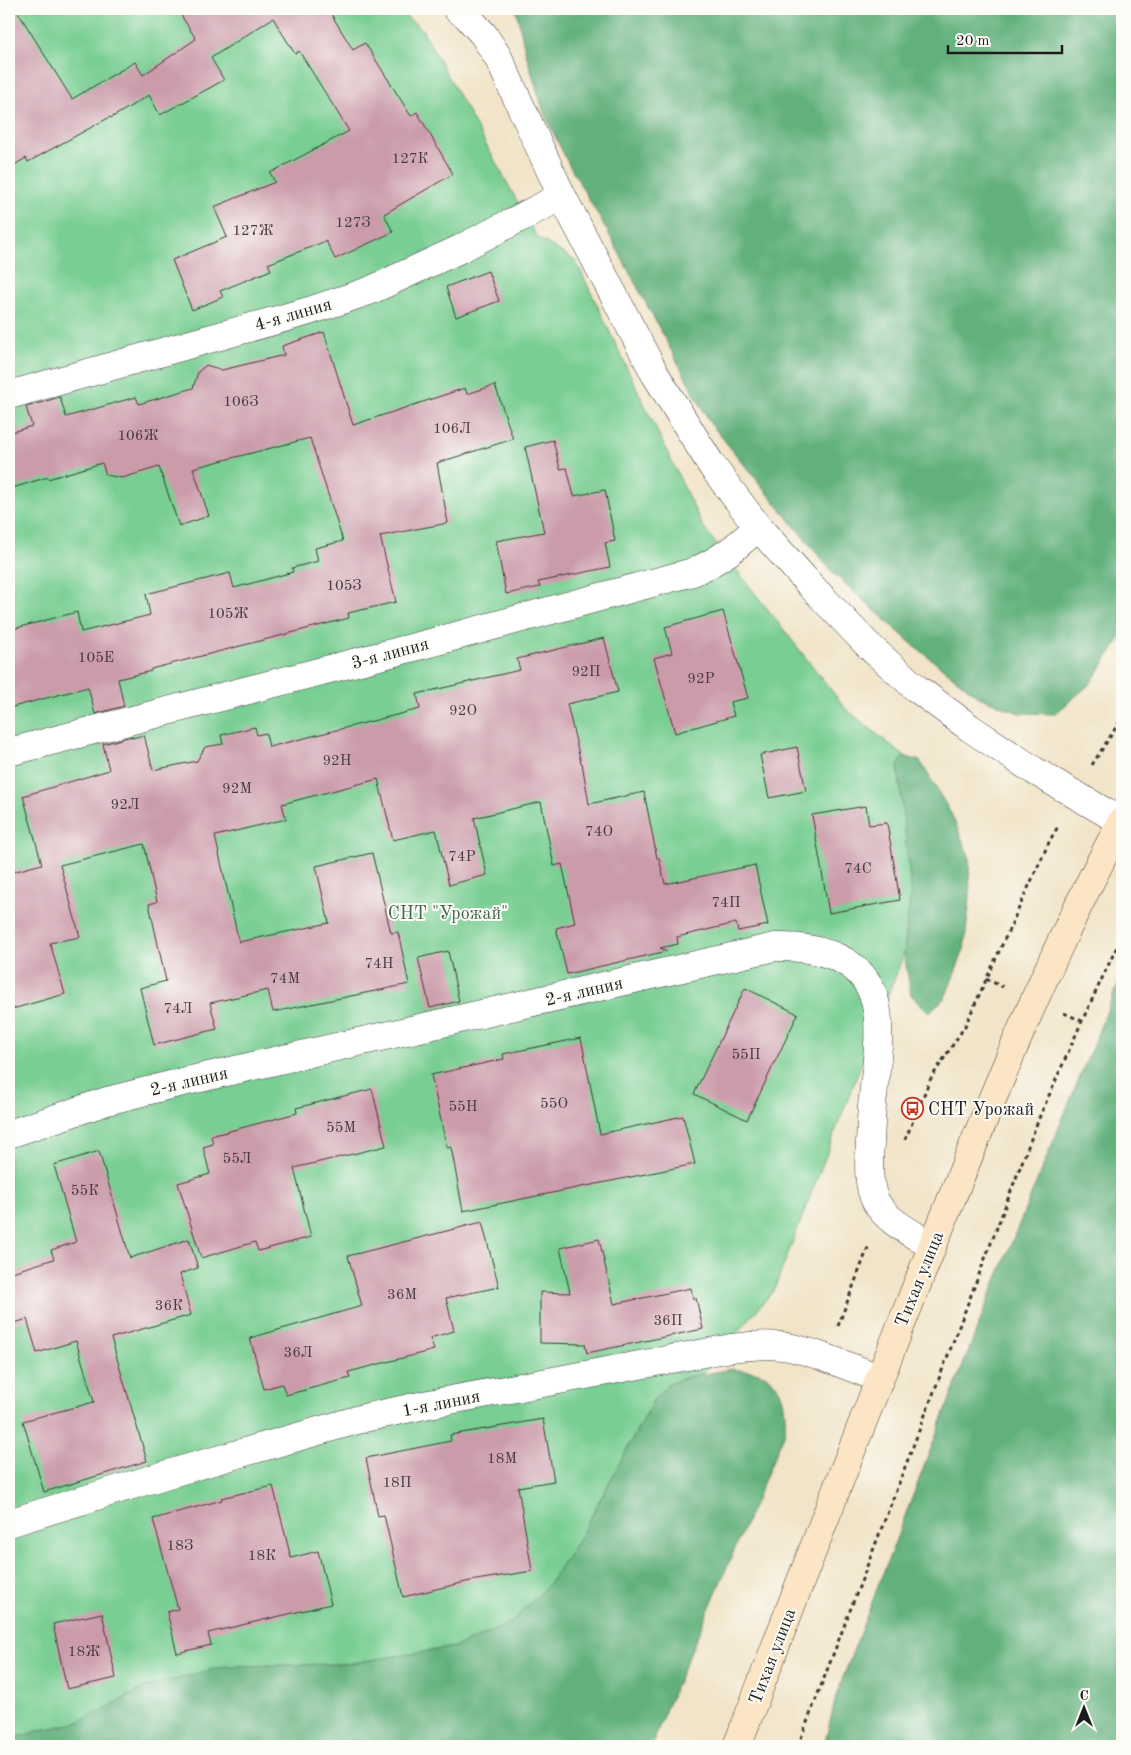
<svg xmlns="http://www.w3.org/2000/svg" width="1131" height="1755" font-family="'Old Standard TT',serif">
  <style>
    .green { fill: #78ce93; stroke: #4a7558 }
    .forest { fill: #62b17d; stroke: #3f664c }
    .building { fill: #cb9baa }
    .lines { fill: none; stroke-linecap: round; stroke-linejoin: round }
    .street-casing { stroke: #3c3a36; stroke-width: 29 }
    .secondary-casing { stroke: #3c3a36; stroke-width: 29 }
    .path { stroke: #3c3a36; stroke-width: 3; stroke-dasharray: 4 4; stroke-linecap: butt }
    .street { stroke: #fff; stroke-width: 28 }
    .secondary { stroke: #fce5c4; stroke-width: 28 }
    .labels { text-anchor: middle; stroke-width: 4; stroke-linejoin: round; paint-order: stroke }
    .number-label { font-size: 15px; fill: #483c40 }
    .street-label { font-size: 18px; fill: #1c1c1c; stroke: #fdfcf7 }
    .park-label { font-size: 18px; fill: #41634c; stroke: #fdfcf7 }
    .poi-label { font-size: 18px; fill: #1c1c1c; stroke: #fdfcf7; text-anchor: start }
  </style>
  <rect width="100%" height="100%" fill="#fdfcf7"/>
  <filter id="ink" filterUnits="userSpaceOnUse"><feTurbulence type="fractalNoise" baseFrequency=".02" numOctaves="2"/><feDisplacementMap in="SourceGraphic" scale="10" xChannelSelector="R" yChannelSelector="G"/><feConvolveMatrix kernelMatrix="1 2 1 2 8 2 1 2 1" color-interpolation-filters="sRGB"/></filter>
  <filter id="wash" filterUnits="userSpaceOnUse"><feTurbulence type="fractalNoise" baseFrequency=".0096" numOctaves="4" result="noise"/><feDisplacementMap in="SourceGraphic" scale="20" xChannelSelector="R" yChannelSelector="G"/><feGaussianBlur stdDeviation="1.12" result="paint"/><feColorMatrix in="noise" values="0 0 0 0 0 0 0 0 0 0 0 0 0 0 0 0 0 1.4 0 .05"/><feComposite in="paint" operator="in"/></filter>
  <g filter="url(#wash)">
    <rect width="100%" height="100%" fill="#f1e4c8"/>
    <!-- green -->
    <polygon class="green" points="9,9 396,9 422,29 537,237 576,261 703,527 846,709 904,756 898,767 911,889 904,954 774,1290 703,1373 684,1378 654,1399 578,1541 548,1585 509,1624 455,1647 345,1664 226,1666 146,1687 77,1723 41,1730 9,1740"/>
    <!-- forest -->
    <g class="forest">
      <polygon points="516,9 1122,9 1122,636 1090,684 1055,714 1019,713 979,697 912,644 832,572 710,423 610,236 568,163 544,113 525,51"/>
      <polygon points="904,756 920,761 951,813 969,856 970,897 964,950 945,998 929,1012 911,995 904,954 911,889 898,766"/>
      <polygon points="1122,974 1122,1746 824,1746 837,1693 990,1295"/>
      <path d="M 731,1369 C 740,1371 750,1370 759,1373 C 785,1381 786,1409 785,1432 L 663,1716 L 652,1746 L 9,1746 L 9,1740 L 41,1730 L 77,1723 L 146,1687 L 226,1666 L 345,1664 L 455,1647 L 509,1624 L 548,1585 L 578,1541 L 654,1399 L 667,1385 L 684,1378 Z"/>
    </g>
    <g id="blocks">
      <!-- building -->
      <g class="building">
        <polygon points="9,9 16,9 72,99 135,62 143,75 196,39 177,9 328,9 353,50 365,43 411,116 417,112 453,174 384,214 393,232 335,259 326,241 268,264 271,270 220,291 223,297 192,310 172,260 227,237 214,207 275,182 270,173 349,131 299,51 295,54 273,18 211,58 224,80 160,115 149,95 111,118 110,117 28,162 26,158 9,168"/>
        <polygon points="488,271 499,301 456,317 446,287"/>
        <polygon points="324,332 353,425 465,388 467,394 495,385 513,439 437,463 448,523 380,536 396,602 348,613 349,618 151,669 151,671 118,679 124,706 95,714 88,687 9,708 9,630 77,612 81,632 150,615 146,594 230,573 234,588 293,572 292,568 318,561 315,548 343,541 310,438 193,468 209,516 179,526 159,467 122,478 106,475 102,463 48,479 48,477 9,489 9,433 32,426 26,407 60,397 66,417 136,397 139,404 193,388 198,372 206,365 222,370 284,355 282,346"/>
        <polygon points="553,440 560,469 567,468 574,496 605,490 615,541 605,543 610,567 538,582 540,587 506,594 496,541 544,532 525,447"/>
        <polygon points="723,611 748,698 730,702 734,716 675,733 654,658 672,653 665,627"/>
        <polygon points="604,638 618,692 567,704 581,763 582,763 589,804 644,792 657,858 659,858 665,884 755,865 768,925 738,931 736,923 677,937 678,944 660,948 667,951 567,974 556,928 575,923 562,864 554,866 541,802 474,818 487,875 449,885 436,830 393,840 378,779 282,804 286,819 215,836 239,942 329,923 316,866 372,853 391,933 398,932 409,984 273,1012 268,990 210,1003 217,1029 154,1045 140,988 166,981 149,904 157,902 144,844 60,865 80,937 50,943 65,994 9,1010 9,873 42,864 23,796 109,770 103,744 132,736 132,738 144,735 153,770 197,761 205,747 223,744 221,735 255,727 257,735 266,733 269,747 420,709 417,694 520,670 517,659"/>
        <polygon points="797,747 806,791 769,798 760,755"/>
        <polygon points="866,806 869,825 887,823 900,900 829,913 812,815"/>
        <polygon points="448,951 459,1001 430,1008 418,958"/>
        <polygon points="745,988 798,1014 747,1120 694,1094"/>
        <polygon points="581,1038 600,1134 683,1116 695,1164 463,1211 451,1147 447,1148 431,1075 504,1059 503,1054"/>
        <polygon points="372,1089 386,1146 294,1168 311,1237 258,1251 255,1242 201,1258 178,1183 210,1174 203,1147 213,1144 211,1136 297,1113 296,1108"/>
        <polygon points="99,1151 130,1258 189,1239 198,1268 180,1274 191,1315 111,1338 147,1461 44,1492 23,1421 94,1402 76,1341 37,1353 27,1319 9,1325 9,1273 54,1259 51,1250 76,1242 54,1165"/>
        <polygon points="482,1222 499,1287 446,1298 454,1331 430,1338 434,1350 348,1372 350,1378 286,1395 282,1384 264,1389 250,1338 362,1306 348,1256"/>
        <polygon points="599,1239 614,1304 691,1288 693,1299 696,1298 703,1329 587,1353 585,1344 540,1343 540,1292 570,1293 560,1248"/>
        <polygon points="543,1419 554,1481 518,1487 532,1571 470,1581 403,1597 384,1515 378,1516 366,1458 451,1441 450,1435"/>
        <polygon points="273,1486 291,1558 318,1551 331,1604 208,1633 211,1645 177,1653 167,1612 178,1609 153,1519 222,1500 221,1498"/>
        <polygon points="102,1613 116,1678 67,1689 53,1624"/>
      </g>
    </g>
  </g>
  <g filter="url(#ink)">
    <use href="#blocks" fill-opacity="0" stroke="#3c3a36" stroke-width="1"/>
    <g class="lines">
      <defs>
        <g id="street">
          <polyline points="457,9 466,15 483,34 498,57 562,196 655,374 712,466 758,527 812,587 869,646 916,688 970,728 1033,770 1122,822"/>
          <polyline points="9,395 309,311 369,291 460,249 562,196"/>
          <path d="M 9,752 L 430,643 L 693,572 C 722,559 735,548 758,527"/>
          <path d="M 9,1134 L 107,1101 L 174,1084 L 775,947 C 811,946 856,954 872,992 C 884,1020 876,1067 873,1097 C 871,1112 871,1127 870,1142 C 869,1161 867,1185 876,1202 C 887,1222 914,1234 932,1246"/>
          <path d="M 9,1523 L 168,1474 L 364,1418 L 429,1404 L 731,1348 C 748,1346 765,1344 782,1346 C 815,1351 848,1367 879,1378"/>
        </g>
        <path id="secondary" d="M 737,1746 C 804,1572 871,1398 941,1225 C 996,1088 1051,951 1122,821"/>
      </defs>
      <!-- street casing -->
      <use href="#street" class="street-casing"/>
      <!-- secondary casing -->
      <use href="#secondary" class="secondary-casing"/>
      <!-- path -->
      <g class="path">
        <polyline points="1092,765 1122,718"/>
        <polyline points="986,979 1003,987"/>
        <polyline points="1064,1013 1082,1021"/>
        <polyline points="905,1140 930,1080 965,1026 1050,840 1059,825"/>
        <polyline points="838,1326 869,1245"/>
        <polyline points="798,1746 1039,1118 1082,1021 1122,936"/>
      </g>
      <!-- street -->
      <use href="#street" class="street"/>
      <!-- secondary -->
      <use href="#secondary" class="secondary"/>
    </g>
  </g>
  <!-- icons -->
  <defs>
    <symbol id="bus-ring" viewBox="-11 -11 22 22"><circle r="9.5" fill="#fdfcf7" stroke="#c8321e" stroke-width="1.5"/><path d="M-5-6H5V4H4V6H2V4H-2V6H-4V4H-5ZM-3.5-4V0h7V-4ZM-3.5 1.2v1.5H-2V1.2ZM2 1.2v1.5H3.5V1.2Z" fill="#c8321e"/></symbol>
  </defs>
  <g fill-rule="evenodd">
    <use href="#bus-ring" x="900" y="1096" width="25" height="25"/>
  </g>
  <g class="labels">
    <!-- number labels -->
    <g class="number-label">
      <text x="410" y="163">127К</text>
      <text x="353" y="227">127З</text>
      <text x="253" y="235">127Ж</text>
      <text x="241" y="406">106З</text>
      <text x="452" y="433">106Л</text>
      <text x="138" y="440">106Ж</text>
      <text x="344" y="590">105З</text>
      <text x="228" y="618">105Ж</text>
      <text x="96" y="662">105Е</text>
      <text x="586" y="676">92П</text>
      <text x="701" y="683">92Р</text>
      <text x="463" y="715">92О</text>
      <text x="337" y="765">92Н</text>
      <text x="237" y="793">92М</text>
      <text x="125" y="809">92Л</text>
      <text x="599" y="836">74О</text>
      <text x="462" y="861">74Р</text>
      <text x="858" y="873">74С</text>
      <text x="726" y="907">74П</text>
      <text x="379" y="968">74Н</text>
      <text x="285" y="983">74М</text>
      <text x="178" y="1013">74Л</text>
      <text x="746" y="1059">55П</text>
      <text x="554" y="1108">55О</text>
      <text x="463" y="1111">55Н</text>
      <text x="341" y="1132">55М</text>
      <text x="237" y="1163">55Л</text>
      <text x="85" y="1195">55К</text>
      <text x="402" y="1299">36М</text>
      <text x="169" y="1310">36К</text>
      <text x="668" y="1325">36П</text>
      <text x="298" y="1357">36Л</text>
      <text x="502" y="1463">18М</text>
      <text x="397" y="1487">18П</text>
      <text x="180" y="1550">18З</text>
      <text x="262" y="1560">18К</text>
      <text x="84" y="1656">18Ж</text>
    </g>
    <!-- street labels -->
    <g class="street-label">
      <text transform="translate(293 314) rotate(-16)" y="6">4-я линия</text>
      <text transform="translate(390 653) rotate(-15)" y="6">3-я линия</text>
      <text transform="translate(584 991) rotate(-13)" y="6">2-я линия</text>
      <text transform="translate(189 1081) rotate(-13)" y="6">2-я линия</text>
      <text transform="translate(919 1279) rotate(-68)" y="6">Тихая улица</text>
      <text transform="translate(441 1403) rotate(-11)" y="6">1-я линия</text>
      <text transform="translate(772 1656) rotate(-69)" y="6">Тихая улица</text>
    </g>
    <!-- park labels -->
    <g class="park-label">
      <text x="448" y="919">СНТ "Урожай"</text>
    </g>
    <!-- poi labels -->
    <g class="poi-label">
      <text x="928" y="1115">СНТ Урожай</text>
    </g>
  </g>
  <!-- margin -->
  <rect width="1131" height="1755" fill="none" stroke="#fdfcf7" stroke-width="30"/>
  <!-- north arrow -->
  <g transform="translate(1084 1708)" stroke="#fdfcf7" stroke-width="4" paint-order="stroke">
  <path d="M0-4L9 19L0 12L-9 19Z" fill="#1c1c1c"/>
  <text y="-8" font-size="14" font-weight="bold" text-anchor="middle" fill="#1c1c1c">С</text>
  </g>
  <!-- scale -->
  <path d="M948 45v8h114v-8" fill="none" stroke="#1c1c1c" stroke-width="2.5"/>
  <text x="956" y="45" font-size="15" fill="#1c1c1c" stroke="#fdfcf7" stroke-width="4" paint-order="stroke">20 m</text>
</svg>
